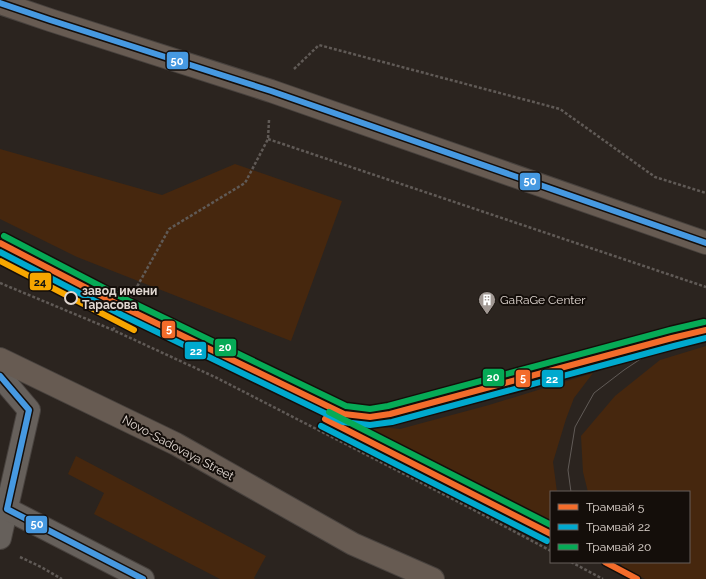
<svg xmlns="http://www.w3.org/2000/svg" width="706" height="579" font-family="Raleway,sans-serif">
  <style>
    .green { fill: #46270e }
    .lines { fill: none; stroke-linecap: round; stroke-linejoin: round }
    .minor-casing { stroke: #48423e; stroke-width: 24 }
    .major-casing { stroke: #48423e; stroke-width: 24 }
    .path { stroke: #605a56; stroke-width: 2.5; stroke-dasharray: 3 2; stroke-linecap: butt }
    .minor { stroke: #66605b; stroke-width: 22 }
    .major { stroke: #675b52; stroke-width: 22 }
    .tram { stroke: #615b57; stroke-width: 1 }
    .bus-1-casing { stroke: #140e0a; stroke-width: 9 }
    .bus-1 { stroke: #4699e1; stroke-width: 6 }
    .tram-1-casing { stroke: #140e0a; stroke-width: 9 }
    .tram-2-casing { stroke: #140e0a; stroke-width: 9 }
    .tram-3-casing { stroke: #140e0a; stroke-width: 9 }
    .tram-4-casing { stroke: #140e0a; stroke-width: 9 }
    .tram-1 { stroke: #f36c2b; stroke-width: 6 }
    .tram-2 { stroke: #00a9ce; stroke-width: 6 }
    .tram-3 { stroke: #06aa56; stroke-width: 6 }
    .tram-4 { stroke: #f7a600; stroke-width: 6 }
    .stop-dot { fill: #140e0a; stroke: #e0d7d1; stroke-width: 2 }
    .labels { text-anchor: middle; stroke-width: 4; stroke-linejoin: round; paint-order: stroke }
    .stop-label { font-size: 12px; font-weight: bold; fill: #e0d7d1; stroke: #140e0a; text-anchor: start }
    .poi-label { font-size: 12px; fill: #e0d7d1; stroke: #140e0a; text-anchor: start }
    .street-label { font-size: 12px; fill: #e0d7d1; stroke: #140e0a }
    .line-badge { stroke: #140e0a; stroke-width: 1.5 }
    .badge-label { font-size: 11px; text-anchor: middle; font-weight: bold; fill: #fff }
    .pale-badge-label { font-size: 11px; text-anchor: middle; font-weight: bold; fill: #111 }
  </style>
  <rect width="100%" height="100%" fill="#2b241f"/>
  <!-- green -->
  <g class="green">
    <polygon points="0,149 162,195 235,164 342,201 291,341 77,257 0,219"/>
    <polygon points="706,346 706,579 645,579 623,568 620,562 689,562 689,492 588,492 583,472 581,436 615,396 660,360"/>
    <polygon points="593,373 574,398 566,419 553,462 557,492 551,492 551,527 363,425 400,429 489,405"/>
    <polygon points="76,456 266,556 254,578 255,579 220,579 94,514 104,493 68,474"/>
  </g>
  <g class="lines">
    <defs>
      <g id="minor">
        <polyline points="0,376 29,410 0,538"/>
        <polyline points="7,509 143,579"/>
      </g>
      <g id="major">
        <polyline points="0,3 50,20 271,91 706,243"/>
        <polyline points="0,359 176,444 353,544 433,579"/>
      </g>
    </defs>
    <!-- minor casing -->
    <use href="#minor" class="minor-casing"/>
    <!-- major casing -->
    <use href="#major" class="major-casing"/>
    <!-- path -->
    <g class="path">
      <polyline points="294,69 319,45 560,109 655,177 706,193"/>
      <polyline points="268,139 706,287"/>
      <polyline points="0,283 113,330 217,378 472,509 551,551"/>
      <polyline points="113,330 169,229 245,183 268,139 269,120"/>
      <polyline points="20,557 41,567 62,579"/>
      <polyline points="571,562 603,579"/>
    </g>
    <!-- minor -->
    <use href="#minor" class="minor"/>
    <!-- major -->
    <use href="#major" class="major"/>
    <!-- tram -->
    <g class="tram">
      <polyline points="571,492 568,470 575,427 594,393 624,370 672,338"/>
      <polyline points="609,562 613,566"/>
    </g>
    <defs>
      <g id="bus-1">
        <polyline points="0,3 50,20 271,91 706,243"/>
        <polyline points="0,376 29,410 7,509 143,579"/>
      </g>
    </defs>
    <!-- bus-1 casing -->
    <use href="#bus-1" class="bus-1-casing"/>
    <!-- bus-1 -->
    <use href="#bus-1" class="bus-1"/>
    <defs>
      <g id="tram-1">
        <polyline points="0,243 125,308 344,414 370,417 390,414 672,338 706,330"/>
        <polyline points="325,419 551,534"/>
        <polyline points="605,562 637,579"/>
      </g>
      <g id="tram-2">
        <polyline points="0,252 122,315 343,422 370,425 392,422 674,346 706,338"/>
        <polyline points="321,426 547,541"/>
      </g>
      <g id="tram-3">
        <polyline points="4,236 129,301 346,406 370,409 388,406 670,330 704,322"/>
        <polyline points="329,412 551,525"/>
      </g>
      <polyline id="tram-4" points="0,261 134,330"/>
    </defs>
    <!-- tram-1 casing -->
    <use href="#tram-1" class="tram-1-casing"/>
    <!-- tram-2 casing -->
    <use href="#tram-2" class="tram-2-casing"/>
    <!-- tram-3 casing -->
    <use href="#tram-3" class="tram-3-casing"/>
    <!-- tram-4 casing -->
    <use href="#tram-4" class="tram-4-casing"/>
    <!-- tram-1 -->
    <use href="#tram-1" class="tram-1"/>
    <!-- tram-2 -->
    <use href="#tram-2" class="tram-2"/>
    <!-- tram-3 -->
    <use href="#tram-3" class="tram-3"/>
    <!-- tram-4 -->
    <use href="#tram-4" class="tram-4"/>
  </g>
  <!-- icons -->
  <defs>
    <symbol id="building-pin" viewBox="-11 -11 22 30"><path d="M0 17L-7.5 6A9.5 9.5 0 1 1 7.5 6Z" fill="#a19893" stroke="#140e0a"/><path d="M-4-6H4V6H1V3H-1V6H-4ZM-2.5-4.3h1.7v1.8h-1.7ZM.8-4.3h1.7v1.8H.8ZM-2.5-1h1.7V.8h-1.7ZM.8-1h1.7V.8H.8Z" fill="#fff"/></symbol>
  </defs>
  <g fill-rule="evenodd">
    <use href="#building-pin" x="477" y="290" width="20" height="27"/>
  </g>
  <!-- markers -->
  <circle class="stop-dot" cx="71" cy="298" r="6"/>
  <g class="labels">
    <!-- stop labels -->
    <g class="stop-label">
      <text x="82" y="295">завод имени<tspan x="82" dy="14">Тарасова</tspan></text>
    </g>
    <!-- poi labels -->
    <g class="poi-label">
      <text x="500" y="304">GaRaGe Center</text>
    </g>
    <!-- street labels -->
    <g class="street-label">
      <text transform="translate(178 448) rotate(28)" y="4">Novo-Sadovaya Street</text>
    </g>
  </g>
  <g class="line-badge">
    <rect x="166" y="51" width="23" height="19" rx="4" fill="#4699e1"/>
    <rect x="519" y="172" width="22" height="19" rx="4" fill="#4699e1"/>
    <rect x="29" y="272" width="23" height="19" rx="4" fill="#f7a600"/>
    <rect x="161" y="320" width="15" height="19" rx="4" fill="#f36c2b"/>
    <rect x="214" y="338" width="23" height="19" rx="4" fill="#06aa56"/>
    <rect x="184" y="341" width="23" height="19" rx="4" fill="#00a9ce"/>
    <rect x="482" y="368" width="23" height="19" rx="4" fill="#06aa56"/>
    <rect x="515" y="369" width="16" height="19" rx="4" fill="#f36c2b"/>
    <rect x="541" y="369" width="23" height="19" rx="4" fill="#00a9ce"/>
    <rect x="25" y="515" width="23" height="19" rx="4" fill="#4699e1"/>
  </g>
  <g class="badge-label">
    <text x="177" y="65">50</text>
    <text x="530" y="185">50</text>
    <text x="169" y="333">5</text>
    <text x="225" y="351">20</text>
    <text x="196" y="355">22</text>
    <text x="493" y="381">20</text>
    <text x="523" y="382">5</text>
    <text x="552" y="383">22</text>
    <text x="37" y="528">50</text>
  </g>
  <g class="pale-badge-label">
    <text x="40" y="286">24</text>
  </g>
  <!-- legend -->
  <rect x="550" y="491" width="140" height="72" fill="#140e0a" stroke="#665e5a"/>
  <rect x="558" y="504" width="20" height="6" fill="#f36c2b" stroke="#665e5a"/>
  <text x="586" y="511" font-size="12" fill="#e0d7d1">Трамвай 5</text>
  <rect x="558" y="524" width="20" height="6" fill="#00a9ce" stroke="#665e5a"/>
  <text x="586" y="531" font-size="12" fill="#e0d7d1">Трамвай 22</text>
  <rect x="558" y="544" width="20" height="6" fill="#06aa56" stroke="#665e5a"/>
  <text x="586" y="551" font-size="12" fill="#e0d7d1">Трамвай 20</text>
</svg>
